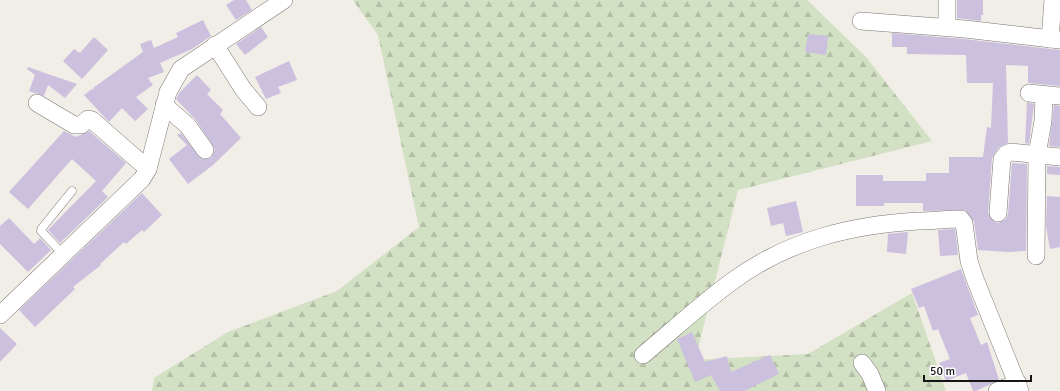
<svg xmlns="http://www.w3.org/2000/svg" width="1060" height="391" font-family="Signika,sans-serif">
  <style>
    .forest { fill: url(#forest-firs) }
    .building { fill: #ccc0df }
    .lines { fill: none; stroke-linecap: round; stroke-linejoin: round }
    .service-casing { stroke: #797671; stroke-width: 9 }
    .minor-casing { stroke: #797671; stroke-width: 18 }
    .service { stroke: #fff; stroke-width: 8 }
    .minor { stroke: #fff; stroke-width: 17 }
  </style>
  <defs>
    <pattern id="forest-firs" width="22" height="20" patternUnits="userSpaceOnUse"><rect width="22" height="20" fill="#d2e0c3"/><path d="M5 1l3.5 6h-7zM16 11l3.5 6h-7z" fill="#b4bfa7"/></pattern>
  </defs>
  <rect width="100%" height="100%" fill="#f1ede7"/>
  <!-- forest -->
  <polygon class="forest" points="353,0 807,0 866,57 932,141 738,190 695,360 808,354 912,293 946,391 152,391 154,378 228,332 337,291 419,227 378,35"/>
  <!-- building -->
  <g class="building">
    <polygon points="234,0 246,0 252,10 236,20 226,5"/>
    <polygon points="957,0 983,0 983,15 981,15 981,21 957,18"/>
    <polygon points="203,20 211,36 192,49 160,63 164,72 148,78 153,85 136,97 148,109 135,121 122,108 109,122 84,95 92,89 95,90 93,88 143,52 140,44 151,40 154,48 178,37 176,33"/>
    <polygon points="261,27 268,37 245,55 236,44"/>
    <polygon points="892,33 964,39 1060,50 1060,86 1028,83 1028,66 1006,65 1008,143 998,148 992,158 988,213 993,221 998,223 1006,219 1008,214 1012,163 1027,164 1026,251 1008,252 978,250 974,221 965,210 923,211 923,203 884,203 884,206 856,206 856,175 883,175 883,181 926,181 926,173 949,173 949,157 983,157 987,127 991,128 993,83 967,83 966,55 907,54 907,47 892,47"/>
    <polygon points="808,34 828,36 826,55 805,52"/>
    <polygon points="94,37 108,50 82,79 63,61 74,49 80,53"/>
    <polygon points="289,61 297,80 278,87 281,93 266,99 255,77"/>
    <polygon points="28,67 51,75 77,84 65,98 48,85 44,96 29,91 35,75 27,69"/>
    <polygon points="197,75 211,90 207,94 223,110 220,114 241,138 213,165 188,184 169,159 187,145 177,135 181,133 201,159 211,158 215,149 196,120 176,99 179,93"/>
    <polygon points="1027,102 1034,104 1029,144 1025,143"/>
    <polygon points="1054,105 1060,106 1060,147 1049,146"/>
    <polygon points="64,131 76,137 89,131 126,163 102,191 108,197 60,243 48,230 96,181 72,159 28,209 9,192"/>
    <polygon points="1047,166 1060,167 1060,175 1047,174"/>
    <polygon points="142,193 162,215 144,232 142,230 126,244 124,242 100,264 101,265 73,287 75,289 35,327 19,310"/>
    <polygon points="1047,196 1060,197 1060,247 1050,249 1046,226"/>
    <polygon points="796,201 803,232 786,236 783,223 771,226 767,208"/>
    <polygon points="9,218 34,244 40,238 51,250 28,272 0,244 0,226"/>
    <polygon points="955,229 958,255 940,256 938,230"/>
    <polygon points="908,232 906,254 887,252 888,234"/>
    <polygon points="961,269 978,315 970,318 981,345 987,342 999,380 976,391 973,391 966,373 946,381 939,363 950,359 938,329 933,331 924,306 919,308 911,289"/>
    <polygon points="0,328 17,344 0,362"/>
    <polygon points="692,332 705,362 727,356 731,372 770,355 779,374 744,391 720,391 711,375 695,382 677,339"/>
  </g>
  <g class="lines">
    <defs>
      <polyline id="service" points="63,254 41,231 42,228 72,191"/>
      <g id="minor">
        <polyline points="947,0 947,27"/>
        <polyline points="861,21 965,29 1060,40"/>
        <polyline points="1050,39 1053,0"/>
        <polyline points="215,45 243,89 258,107"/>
        <polyline points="1029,93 1060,96"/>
        <polyline points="37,103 74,125 81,125 88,119 92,120 148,169"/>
        <polyline points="164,105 188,126 205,150"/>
        <polyline points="998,213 1002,159 1006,154 1011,152 1060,157"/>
        <polyline points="1036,256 1037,155 1043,121 1044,95"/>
        <polyline points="0,315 142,179 148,169 168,92 181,69 284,0"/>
        <path d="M 643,355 C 673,330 702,303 734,280 C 789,240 851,225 918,221 C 932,221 947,219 961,219 L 964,223 L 969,261 L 975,279 L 1020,391"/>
        <polyline points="862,363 870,374 877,391"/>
        <polyline points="997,391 1018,383"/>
      </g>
    </defs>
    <!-- service casing -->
    <use href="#service" class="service-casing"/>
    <!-- minor casing -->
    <use href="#minor" class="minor-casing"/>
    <!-- service -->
    <use href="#service" class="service"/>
    <!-- minor -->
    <use href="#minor" class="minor"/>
  </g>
  <!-- scale -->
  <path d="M924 375v6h107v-6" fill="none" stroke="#161513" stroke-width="2"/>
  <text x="930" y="375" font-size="12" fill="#161513" stroke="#ffffff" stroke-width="3" paint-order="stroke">50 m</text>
</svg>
